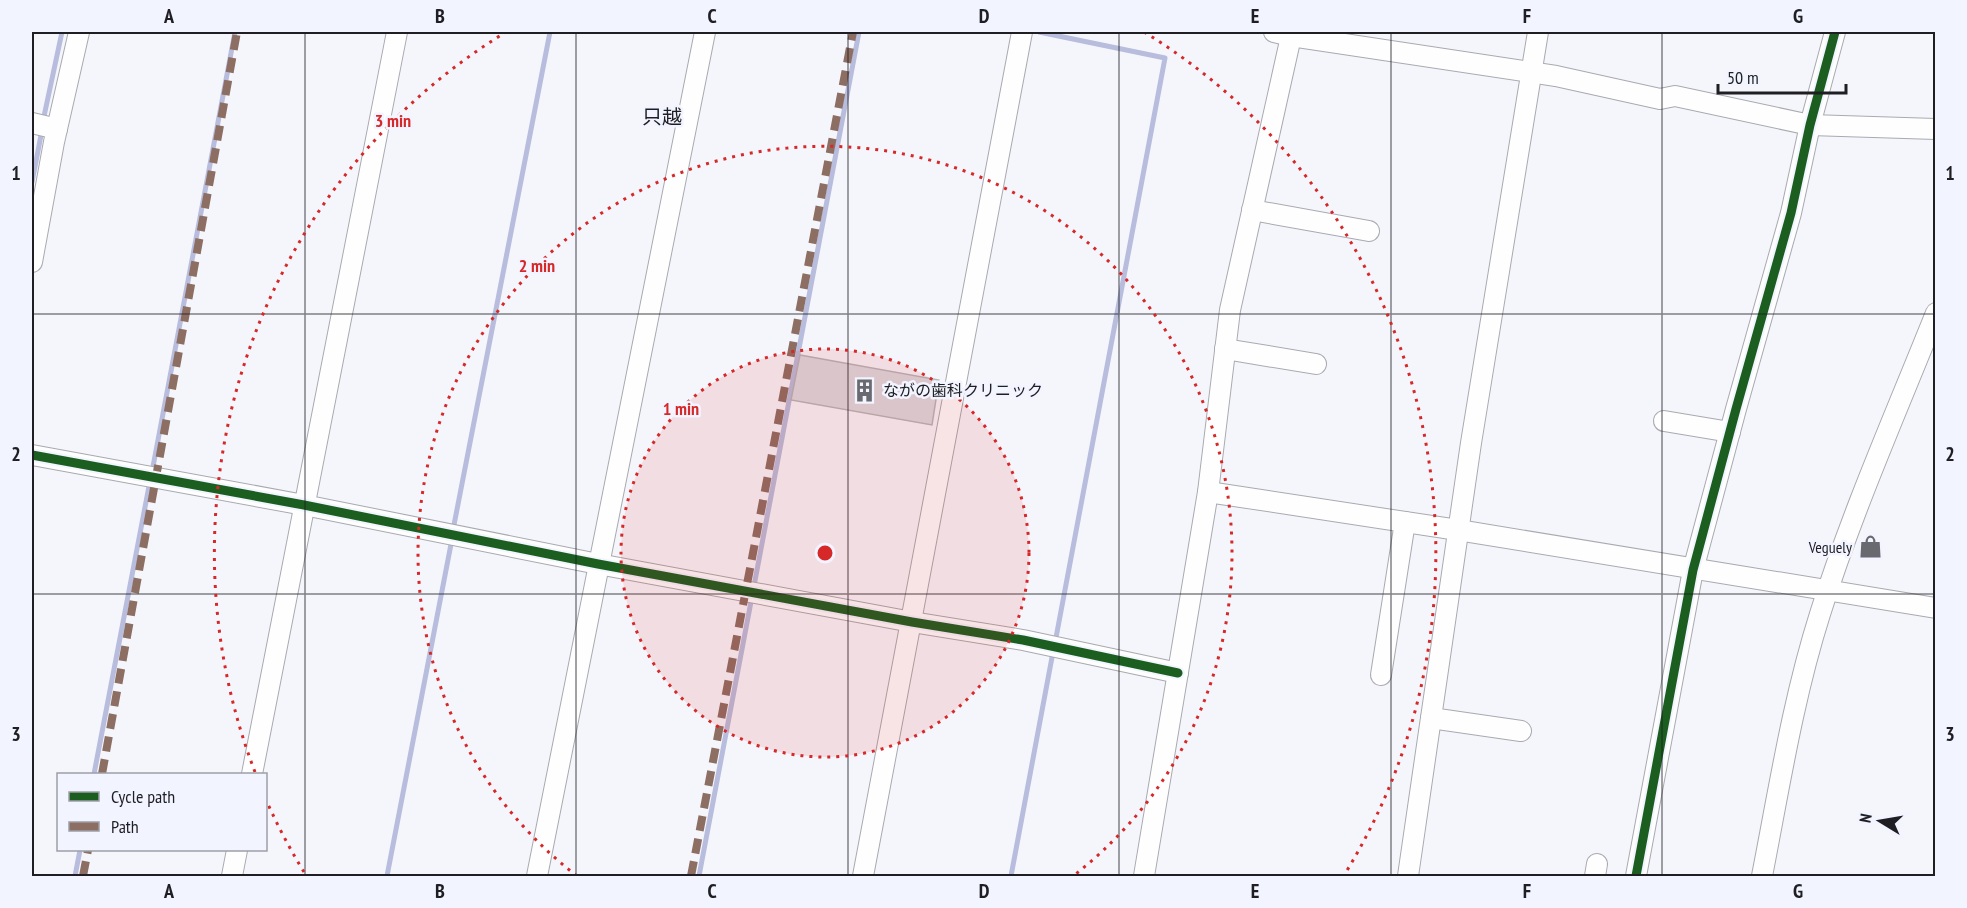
<svg xmlns="http://www.w3.org/2000/svg" width="1967" height="908" font-family="'PT Sans Narrow','Noto Sans JP',sans-serif">
  <style>
    .lines { fill: none; stroke-linecap: round; stroke-linejoin: round }
    .stream { stroke: #b8bddd; stroke-width: 5 }
    .building { fill: #dbdce1; stroke: #b5b5ba; stroke-width: 1.5 }
    .minor-casing { stroke: #a9aaaf; stroke-width: 22 }
    .minor { stroke: #fefeff; stroke-width: 20 }
    .quiet { stroke: #8d6e63; stroke-width: 8; stroke-dasharray: 15 8; stroke-linecap: butt }
    .cycleway-casing { stroke: #f2f4ff; stroke-width: 13 }
    .cycleway { stroke: #1b5e20; stroke-width: 9 }
    .grid { fill: none; stroke: #1e1e23; stroke-width: 1.5; stroke-opacity: 0.55 }
    .ring { fill: none; stroke: #d62828; stroke-width: 3; stroke-dasharray: 3 6 }
    .labels { text-anchor: middle; stroke-width: 5; stroke-linejoin: round; paint-order: stroke }
    .poi-label { font-size: 16px; fill: #1e1e23; stroke: #f2f4ff; text-anchor: start }
    .quarter-label { font-size: 20px; fill: #1e1e23; stroke: #f2f4ff }
    .centre { fill: #d62828; stroke: #f2f4ff; stroke-width: 3 }
    .ring-label { font-size: 18px; text-anchor: middle; font-weight: bold; fill: #d62828; stroke: #f2f4ff; stroke-width: 5; stroke-linejoin: round; paint-order: stroke }
    .neatline { fill: none; stroke: #1e1e23; stroke-width: 2 }
    .grid-label { font-size: 20px; text-anchor: middle; font-weight: bold; fill: #1e1e23 }
  </style>
  <rect width="100%" height="100%" fill="#f5f6fc"/>
  <g class="lines">
    <!-- stream -->
    <g class="stream">
      <polyline points="1039,32 1165,58 1055,643"/>
      <polyline points="43,121 62,32"/>
      <polyline points="32,182 42,130"/>
      <polyline points="152,472 235,32"/>
      <polyline points="453,530 550,32"/>
      <polyline points="94,774 150,481"/>
      <polyline points="75,876 80,850"/>
      <polyline points="387,876 452,539"/>
      <polyline points="699,876 859,32"/>
      <polyline points="1011,876 1053,652"/>
    </g>
  </g>
  <!-- building -->
  <polygon class="building" points="800,355 939,380 932,425 791,400"/>
  <g class="lines">
    <defs>
      <g id="minor">
        <polyline points="1274,32 1291,36 1556,76 1660,99 1675,96 1810,125 1936,129"/>
        <polyline points="32,123 57,129"/>
        <polyline points="1252,210 1369,231"/>
        <polyline points="32,262 54,142 79,32"/>
        <polyline points="1225,349 1316,364"/>
        <polyline points="1664,421 1730,432"/>
        <polyline points="32,455 304,505 598,564 912,622 1023,640 1178,673"/>
        <polyline points="1208,492 1458,530 1936,608"/>
        <polyline points="1381,675 1405,522"/>
        <polyline points="1431,718 1521,731"/>
        <polyline points="252,774 397,32"/>
        <polyline points="232,876 237,850"/>
        <polyline points="537,876 705,32"/>
        <polyline points="863,876 1022,32"/>
        <polyline points="1144,876 1208,492 1230,310 1292,32"/>
        <polyline points="1408,876 1471,443 1538,32"/>
        <polyline points="1595,876 1597,864"/>
        <polyline points="1636,876 1693,570 1736,409 1791,213 1810,125 1835,32"/>
        <path d="M 1762,876 C 1779,789 1793,699 1820,614 C 1852,512 1896,413 1936,313"/>
      </g>
    </defs>
    <!-- minor casing -->
    <use href="#minor" class="minor-casing"/>
    <!-- minor -->
    <use href="#minor" class="minor"/>
    <!-- quiet -->
    <g class="quiet">
      <polyline points="102,774 237,32"/>
      <polyline points="83,876 88,850"/>
      <polyline points="691,876 853,32"/>
    </g>
    <defs>
      <g id="cycleway">
        <polyline points="32,455 304,505 598,564 912,622 1023,640 1178,673"/>
        <polyline points="1636,876 1693,570 1736,409 1791,213 1810,125 1835,32"/>
      </g>
    </defs>
    <!-- cycleway casing -->
    <use href="#cycleway" class="cycleway-casing"/>
    <!-- cycleway -->
    <use href="#cycleway" class="cycleway"/>
  </g>
  <!-- grid -->
  <path class="grid" d="M 305,32 L 305,876M 576,32 L 576,876M 848,32 L 848,876M 1119,32 L 1119,876M 1391,32 L 1391,876M 1662,32 L 1662,876M 32,314 L 1936,314M 32,594 L 1936,594"/>
  <!-- distance rings -->
  <circle cx="825" cy="553" r="204" fill="#d62828" fill-opacity=".12"/>
  <g class="ring">
    <circle cx="825" cy="553" r="204"/>
    <path d="M577 876A407 407 0 1 1 1073 876"/>
    <path d="M304 872A611 611 0 0 1 267 802M255 772A611 611 0 0 1 506 32M1144 32A611 611 0 0 1 1346 872"/>
  </g>
  <!-- icons -->
  <defs>
    <symbol id="building-bare" viewBox="-9 -9 18 18"><path d="M-4-6H4V6H1V3H-1V6H-4ZM-2.5-4.3h1.7v1.8h-1.7ZM.8-4.3h1.7v1.8H.8ZM-2.5-1h1.7V.8h-1.7ZM.8-1h1.7V.8H.8Z" fill="#696a6f" stroke="#f2f4ff" stroke-width="2.5" paint-order="stroke"/></symbol>
    <symbol id="shop-bare" viewBox="-9 -9 18 18"><path d="M-5-2.5h2.3a2.7 3.5 0 0 1 5.4 0H5L5.5 6h-11ZM-1.5-2.5h3a1.5 2.3 0 0 0-3 0Z" fill="#696a6f" stroke="#f2f4ff" stroke-width="2.5" paint-order="stroke"/></symbol>
  </defs>
  <g fill-rule="evenodd">
    <use href="#building-bare" x="848" y="374" width="33" height="33"/>
    <use href="#shop-bare" x="1854" y="530" width="33" height="33"/>
  </g>
  <g class="labels">
    <!-- poi labels -->
    <g class="poi-label">
      <text x="883" y="396">ながの歯科クリニック</text>
      <text x="1852" y="553" text-anchor="end">Veguely</text>
    </g>
    <!-- quarter labels -->
    <g class="quarter-label">
      <text x="662" y="124">只越</text>
    </g>
  </g>
  <circle cx="825" cy="553" r="9" class="centre"/>
  <g class="ring-label">
    <text x="393" y="127">3 min</text>
    <text x="537" y="272">2 min</text>
    <text x="681" y="415">1 min</text>
  </g>
  <!-- border -->
  <rect width="1967" height="908" fill="none" stroke="#f2f4ff" stroke-width="66"/>
  <!-- legend -->
  <rect x="57" y="773" width="210" height="78" fill="#f2f4ff" stroke="#9d9ea7" stroke-width="1.5"/>
  <rect x="69" y="792" width="30" height="9" fill="#1b5e20" stroke="#9d9ea7" stroke-width="1.5"/>
  <text x="111" y="803" font-size="18" fill="#1e1e23">Cycle path</text>
  <rect x="69" y="822" width="30" height="9" fill="#8d6e63" stroke="#9d9ea7" stroke-width="1.5"/>
  <text x="111" y="833" font-size="18" fill="#1e1e23">Path</text>
  <!-- north arrow -->
  <g transform="translate(1880 821) rotate(281)" stroke="#f2f4ff" stroke-width="4.5" paint-order="stroke">
  <path d="M0-4.5L10 22L0 15L-10 22Z" fill="#1e1e23"/>
  <text y="-9" font-size="16" font-weight="bold" text-anchor="middle" fill="#1e1e23">N</text>
  </g>
  <!-- scale -->
  <path d="M1718 84v9h128v-9" fill="none" stroke="#1e1e23" stroke-width="3"/>
  <text x="1727" y="84" font-size="18" fill="#1e1e23" stroke="#f2f4ff" stroke-width="4.5" paint-order="stroke">50 m</text>
  <rect x="33" y="33" width="1901" height="842" class="neatline"/>
  <g class="grid-label">
    <text x="169" y="23">A</text>
    <text x="440" y="23">B</text>
    <text x="712" y="23">C</text>
    <text x="984" y="23">D</text>
    <text x="1255" y="23">E</text>
    <text x="1527" y="23">F</text>
    <text x="1798" y="23">G</text>
    <text x="16" y="180">1</text>
    <text x="1950" y="180">1</text>
    <text x="16" y="461">2</text>
    <text x="1950" y="461">2</text>
    <text x="16" y="741">3</text>
    <text x="1950" y="741">3</text>
    <text x="169" y="898">A</text>
    <text x="440" y="898">B</text>
    <text x="712" y="898">C</text>
    <text x="984" y="898">D</text>
    <text x="1255" y="898">E</text>
    <text x="1527" y="898">F</text>
    <text x="1798" y="898">G</text>
  </g>
</svg>
